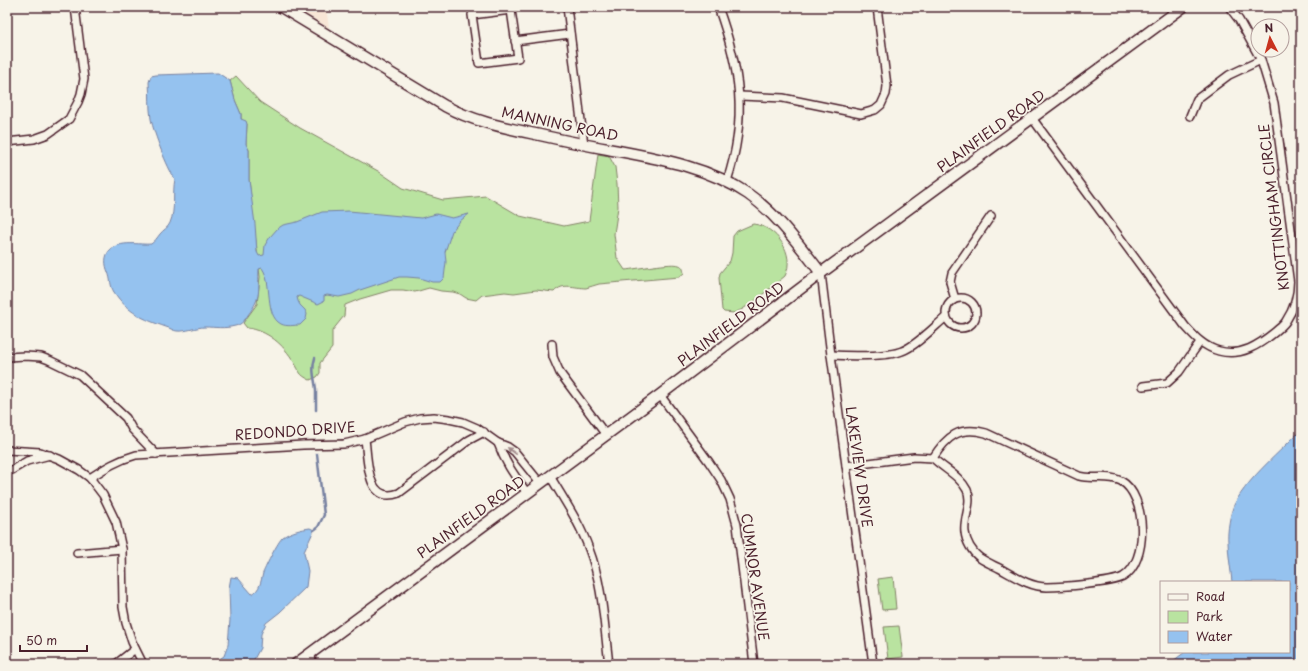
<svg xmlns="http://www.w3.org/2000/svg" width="1308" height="671" font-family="'Playpen Sans',sans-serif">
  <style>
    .built { fill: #f8e6d6 }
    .green { fill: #b9e3a0; stroke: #828166 }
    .water { fill: #95c2ef; stroke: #7781a1 }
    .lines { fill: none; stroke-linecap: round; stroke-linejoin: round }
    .stream { stroke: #7781a1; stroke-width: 2.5 }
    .street-casing { stroke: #4a1f2b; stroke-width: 10 }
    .secondary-casing { stroke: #4a1f2b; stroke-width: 13 }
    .street { stroke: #f7f3e8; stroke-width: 7 }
    .secondary { stroke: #f7f3e8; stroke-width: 10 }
    .oneway { fill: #a0898a }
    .labels { text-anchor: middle; stroke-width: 3.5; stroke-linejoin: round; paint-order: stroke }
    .street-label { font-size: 14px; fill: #4a1f2b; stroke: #f7f3e8 }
  </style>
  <rect width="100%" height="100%" fill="#f7f3e8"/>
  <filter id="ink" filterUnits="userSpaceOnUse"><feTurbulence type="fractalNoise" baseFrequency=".025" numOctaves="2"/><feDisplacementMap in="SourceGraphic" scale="8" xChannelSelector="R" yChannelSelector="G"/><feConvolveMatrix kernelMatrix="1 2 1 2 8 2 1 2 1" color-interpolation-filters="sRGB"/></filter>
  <g filter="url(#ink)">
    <!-- built -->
    <polygon class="built" points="294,7 326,7 329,28"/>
    <!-- green -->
    <g class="green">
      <path d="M 236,76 L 260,102 L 300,128 L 378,171 L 403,188 L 443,200 L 486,196 L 520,216 L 564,226 L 589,221 L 598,154 L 609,156 L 615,167 L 617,184 L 618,207 L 614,234 L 617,258 L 625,270 C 636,269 672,262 679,265 C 683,266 683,269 684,273 L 679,277 L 599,284 C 595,285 590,287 586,288 C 575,288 563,282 554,292 L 536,290 L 514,293 L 505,292 L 482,295 L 476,300 L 466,298 L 460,294 L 453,292 L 441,291 L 429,288 L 415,292 L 403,290 L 391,290 L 360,299 L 345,305 L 344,316 L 332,331 L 332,348 L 320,363 L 320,373 L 317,377 L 310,380 C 298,374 301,373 294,362 C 284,345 267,330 247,328 L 243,323 L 257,304 L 260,277 L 249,180 L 249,150 L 246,144 L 247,124 L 241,119 L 241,114 L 235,100 L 230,81 Z"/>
      <path d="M 753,224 C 776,226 796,254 785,276 L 752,303 L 741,310 L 734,313 L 724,312 L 722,310 L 719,278 L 720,273 L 730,261 L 732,253 L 733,236 L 737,231 Z"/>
      <polygon points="893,577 896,609 882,610 878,579"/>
      <polygon points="899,626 903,657 888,659 884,627"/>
    </g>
    <!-- water -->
    <g class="water">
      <path d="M 218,73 L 230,81 L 235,100 L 241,114 L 241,119 L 246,121 L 247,124 L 246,144 L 249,150 L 249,180 L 255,224 L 257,252 L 259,256 L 264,255 L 265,245 L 270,237 L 277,229 L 283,225 L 297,222 L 322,212 L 349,211 L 421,218 L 436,214 L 452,218 L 469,214 L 460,221 L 452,231 L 445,252 L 446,262 L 444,278 L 440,282 L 432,282 L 419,278 L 407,277 L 399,277 L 360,290 L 352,294 L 339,297 L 327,295 L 324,296 L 324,301 L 318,304 L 299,296 L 297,297 L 298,301 L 300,305 L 305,310 L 307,314 L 306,319 L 300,325 C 294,325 287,327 281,324 C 264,315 273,283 262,268 L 259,269 C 258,291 262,296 248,315 C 245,320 241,325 235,326 C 224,329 215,327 205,327 C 196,327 186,332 177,331 C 174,331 170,328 166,327 C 143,319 128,313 114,292 C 110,286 111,279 108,272 C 105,265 104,256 110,250 C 120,240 140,245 151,244 C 155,241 157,238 160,234 C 163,230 168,228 170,223 C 176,209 172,193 175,179 C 167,167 154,134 151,119 C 149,107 150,94 149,82 L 151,76 L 156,75 Z"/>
      <path d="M 1301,430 L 1301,658 L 1296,664 L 1169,664 L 1185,652 L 1289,652 L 1289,582 L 1232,582 C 1231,569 1228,555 1228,542 C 1227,532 1230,512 1235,503 C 1249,477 1280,452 1301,430 Z"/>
      <path d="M 310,528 L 314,530 L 304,552 L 308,571 L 306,587 L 280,612 L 266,623 L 261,634 L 260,648 L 252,663 L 250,664 L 212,664 L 224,656 L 228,645 L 230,620 L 229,588 L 231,577 L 238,578 L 252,594 C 260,590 261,581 263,573 C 266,566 278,541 283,537 C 290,532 302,529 310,528 Z"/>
    </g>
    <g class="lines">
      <!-- stream -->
      <g class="stream">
        <path d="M 315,358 C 311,370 315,379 316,390 C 316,397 316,403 316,410"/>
        <polyline points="314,530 318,527 324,515 317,454"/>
      </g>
      <defs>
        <g id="street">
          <polyline points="567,7 584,145"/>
          <path d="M 718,7 C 740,68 748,118 727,181"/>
          <polygon points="511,10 518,58 479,63 472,15"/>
          <polyline points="515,41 570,34"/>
          <polyline points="740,96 783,98 861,114 875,110 881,105 886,94 887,86 877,7"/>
          <polyline points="1190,116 1197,99 1229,75 1261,60"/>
          <path d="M 1032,118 L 1185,326 C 1195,337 1204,347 1219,351 C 1241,357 1259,345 1275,332 C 1278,329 1284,325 1286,321 C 1294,309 1298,295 1298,281 L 1274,103 L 1261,60 L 1239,20 L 1229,7"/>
          <polyline points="7,142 34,139 48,134 69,119 78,102 81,94 84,79 75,7"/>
          <polyline points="821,273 831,355 873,664"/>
          <circle cx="961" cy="313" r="15"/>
          <polyline points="955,299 950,282 952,273 991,216"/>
          <polyline points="552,344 553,357 560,373 606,435"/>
          <path d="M 831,355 C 847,356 888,357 902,351 C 916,346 934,327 946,317"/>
          <polyline points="7,357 25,356 41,357 49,360 80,375 126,418 132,429 156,454"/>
          <polyline points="1143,386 1167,383 1179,372 1200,342"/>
          <polyline points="660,395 709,462 721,480 730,499 737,525 754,664"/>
          <path d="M 365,439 C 368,460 366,505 399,493 L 469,440 L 484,432"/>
          <path d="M 498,443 C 505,463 515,476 527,493"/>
          <polyline points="7,450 40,452 59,459 79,470 90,478 103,495 116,522 122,549 123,607 126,623 132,642 143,664"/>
          <path d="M 846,466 L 914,457 L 933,458 C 947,436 959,426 986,433 L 1079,476 C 1092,480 1108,474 1121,481 C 1147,495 1149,562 1123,577 C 1112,583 1062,587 1047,587 C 1030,587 1014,576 999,568 C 993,565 986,562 980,558 C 972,552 966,542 965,532 C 963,518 973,503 967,490 C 960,476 944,469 933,458"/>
          <polyline points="7,470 12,470 27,461 50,455"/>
          <path d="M 550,476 C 564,500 580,523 589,549 C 603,585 604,626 609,664"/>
          <path d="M 90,478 C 105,468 118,460 136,455 L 303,445 L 344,444 L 365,439 L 405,422 L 420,418 L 434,417 L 449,419 L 463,422 L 477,428 L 498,443 L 508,447 L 515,452 L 540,483"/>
          <polyline points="77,553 122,549"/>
          <polyline points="311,653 312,664"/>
          <polyline points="116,664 135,649"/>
        </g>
        <g id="secondary">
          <path d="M 281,7 L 445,106 C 474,122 507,128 540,135 C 562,140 585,145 608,149 C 655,158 707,166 748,194 C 778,215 799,245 821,273"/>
          <polyline points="296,664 660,395 821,273 1183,7"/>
        </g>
      </defs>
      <!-- street casing -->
      <use href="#street" class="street-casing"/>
      <!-- secondary casing -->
      <use href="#secondary" class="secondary-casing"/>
      <!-- street -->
      <use href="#street" class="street"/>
      <!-- secondary -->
      <use href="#secondary" class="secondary"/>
    </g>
    <!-- one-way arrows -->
    <defs><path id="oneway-solid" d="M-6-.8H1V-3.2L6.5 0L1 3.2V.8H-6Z"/></defs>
    <use class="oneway" href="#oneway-solid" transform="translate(512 451) rotate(-143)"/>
  </g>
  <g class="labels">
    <!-- street labels -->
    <g class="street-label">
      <text transform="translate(560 124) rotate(12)" y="5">MANNING ROAD</text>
      <text transform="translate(991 131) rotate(-36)" y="5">PLAINFIELD ROAD</text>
      <text transform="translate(1274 207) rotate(-97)" y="5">KNOTTINGHAM CIRCLE</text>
      <text transform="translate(731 324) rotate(-37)" y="5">PLAINFIELD ROAD</text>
      <text transform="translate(295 431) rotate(-4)" y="5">REDONDO DRIVE</text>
      <text transform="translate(859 467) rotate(82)" y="5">LAKEVIEW DRIVE</text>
      <text transform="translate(471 517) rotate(-36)" y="5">PLAINFIELD ROAD</text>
      <text transform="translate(755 577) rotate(82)" y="5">CUMNOR AVENUE</text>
    </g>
  </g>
  <!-- margin -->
  <rect width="1308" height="671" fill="none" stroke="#f7f3e8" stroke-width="24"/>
  <rect x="12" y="12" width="1284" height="647" fill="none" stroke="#4a1f2b" stroke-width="1.5" filter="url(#ink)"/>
  <!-- legend -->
  <rect x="1160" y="581" width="130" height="72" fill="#f7f3e8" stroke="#b29e9c"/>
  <rect x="1168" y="594" width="20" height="6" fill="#f7f3e8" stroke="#b29e9c"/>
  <text x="1196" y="601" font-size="12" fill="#4a1f2b">Road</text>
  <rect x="1168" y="611" width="20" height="12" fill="#b9e3a0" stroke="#b29e9c"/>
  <text x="1196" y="621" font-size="12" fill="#4a1f2b">Park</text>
  <rect x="1168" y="631" width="20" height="12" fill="#95c2ef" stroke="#b29e9c"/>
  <text x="1196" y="641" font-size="12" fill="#4a1f2b">Water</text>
  <!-- north arrow -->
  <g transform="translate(1270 38) rotate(354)"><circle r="19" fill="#f7f3e8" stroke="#b29e9c"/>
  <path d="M0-3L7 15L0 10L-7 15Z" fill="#c8321e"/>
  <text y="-6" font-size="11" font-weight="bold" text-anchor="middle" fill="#4a1f2b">N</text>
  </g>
  <!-- scale -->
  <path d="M20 645v6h67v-6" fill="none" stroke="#4a1f2b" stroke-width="2"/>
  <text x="26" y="645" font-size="12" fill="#4a1f2b" stroke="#f7f3e8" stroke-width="3" paint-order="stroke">50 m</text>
</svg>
